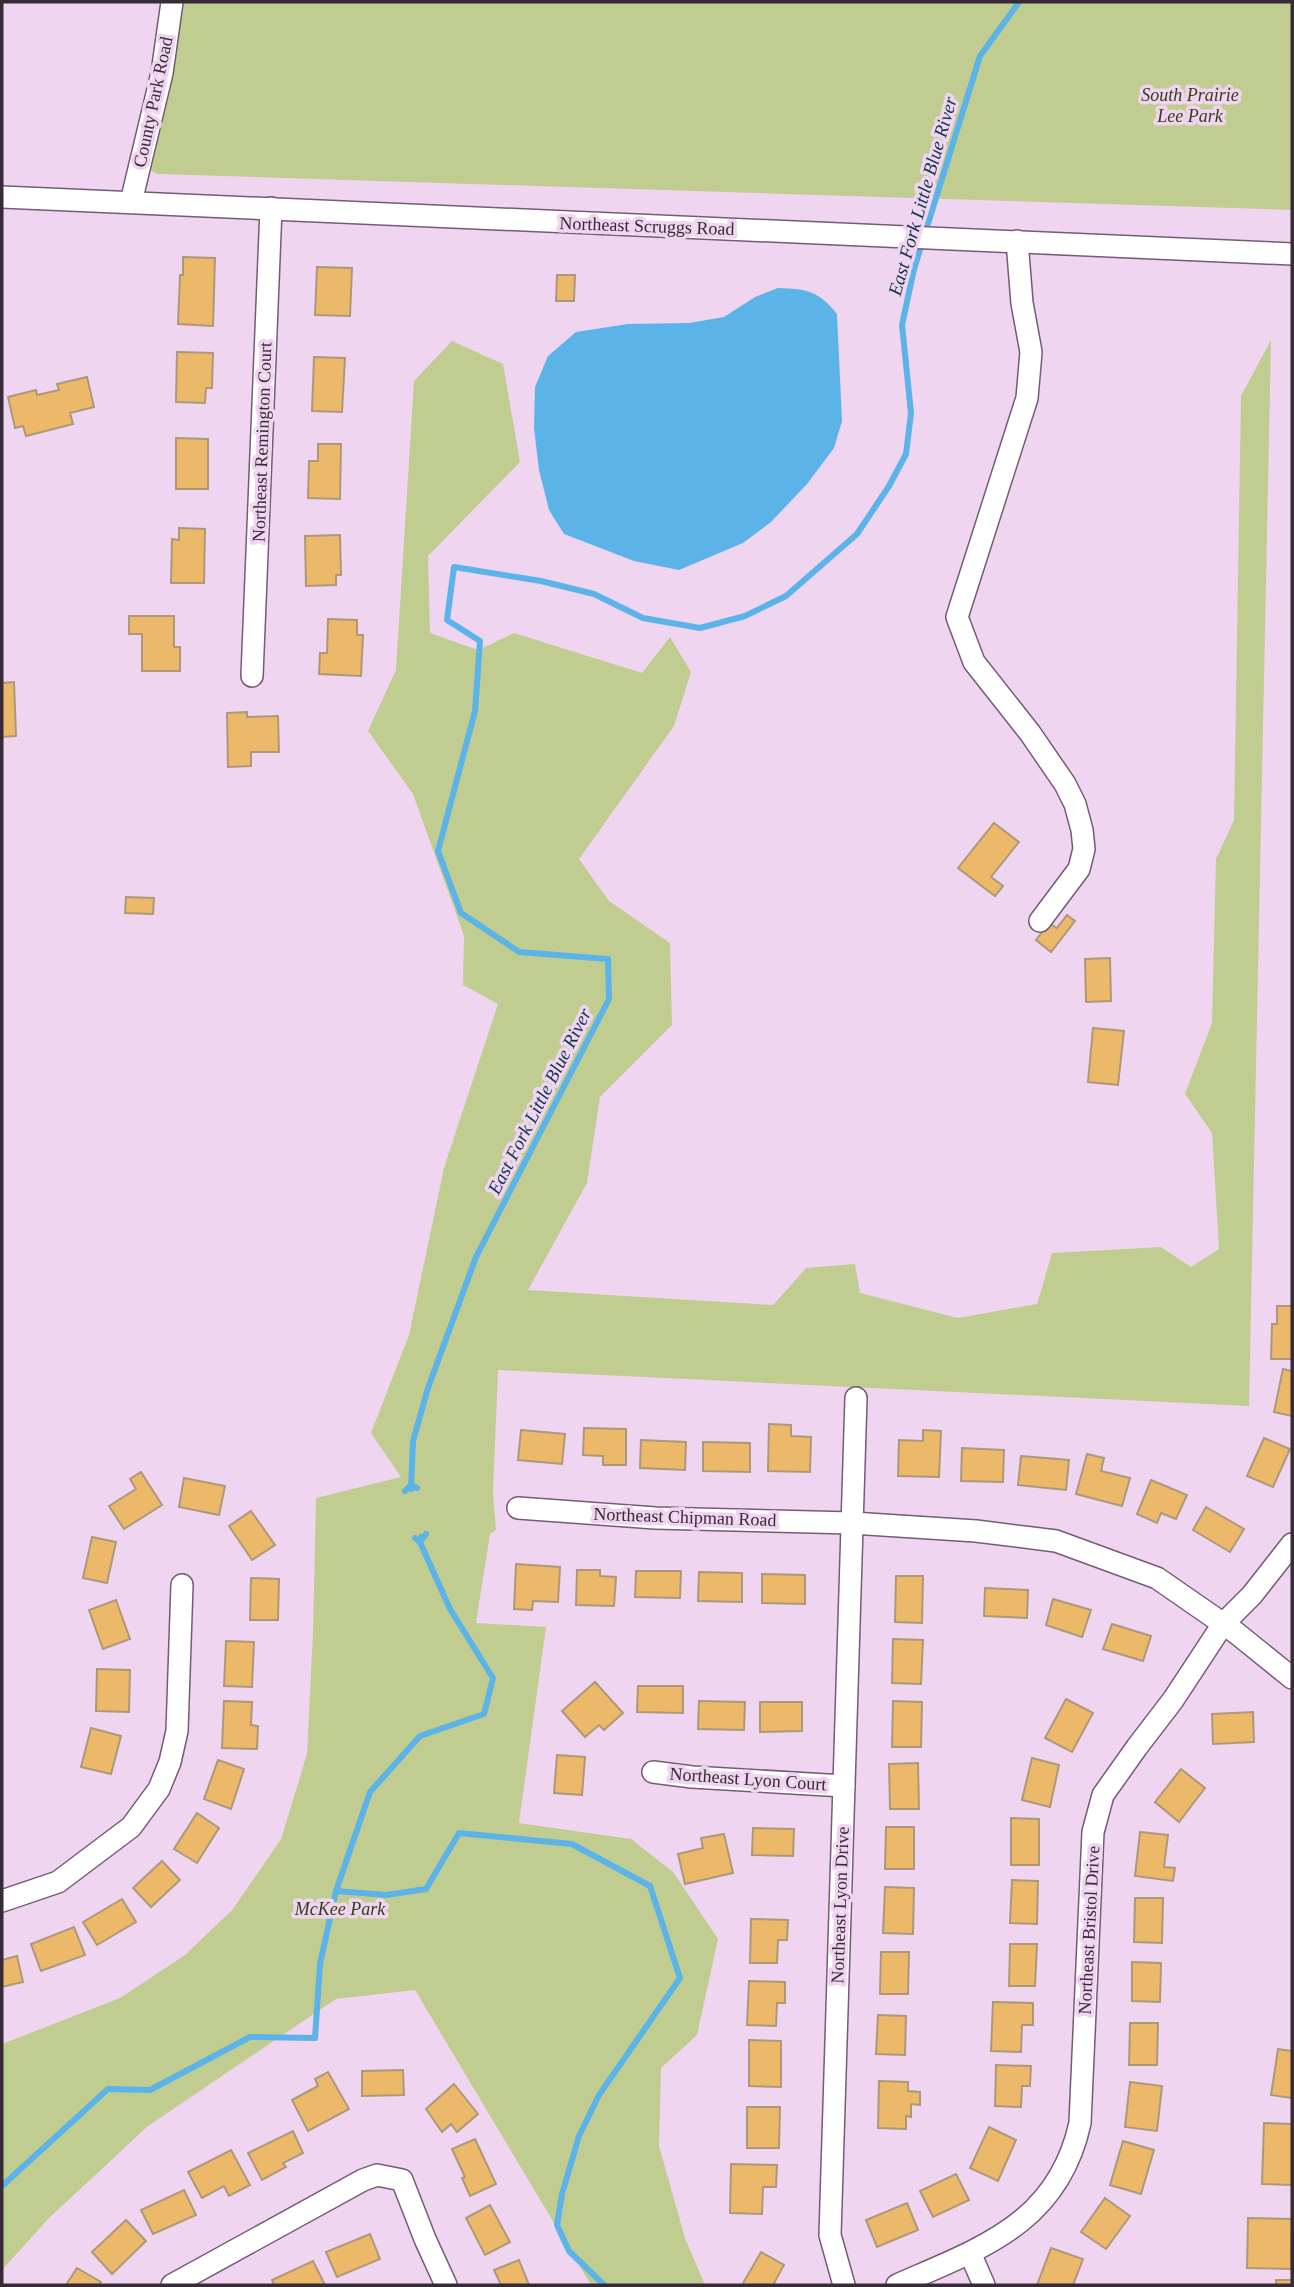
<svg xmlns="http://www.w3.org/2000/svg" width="1294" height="2287" font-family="'Times New Roman',serif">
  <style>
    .green { fill: #c1cd90 }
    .water { fill: #5bb3e7 }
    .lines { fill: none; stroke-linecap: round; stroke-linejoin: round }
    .stream { stroke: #5bb3e7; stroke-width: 6 }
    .building { fill: #ecb96a; stroke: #ad987a; stroke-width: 2 }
    .minor-casing { stroke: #745c75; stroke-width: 24 }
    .minor { stroke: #fff; stroke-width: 21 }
    .labels { text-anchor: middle; stroke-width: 7; stroke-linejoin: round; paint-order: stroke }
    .park-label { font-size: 18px; font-style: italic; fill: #373d18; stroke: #f0d5f1 }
    .street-label { font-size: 18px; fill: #362b36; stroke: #f0d5f1 }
    .water-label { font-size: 19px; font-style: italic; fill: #0e354a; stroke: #f0d5f1 }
  </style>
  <rect width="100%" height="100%" fill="#f0d5f1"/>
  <!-- green -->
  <g class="green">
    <polygon points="172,2 1292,2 1292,210 158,174 139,166"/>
    <polygon points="1271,340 1249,1406 498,1370 493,1492 496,1530 490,1534 476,1623 546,1627 519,1823 631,1839 673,1872 718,1939 697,2035 661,2068 659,2146 685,2238 705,2285 591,2285 415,1990 336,1999 148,2126 49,2218 2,2270 2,2044 120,1998 185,1955 233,1909 281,1839 307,1754 313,1633 316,1498 401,1477 371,1433 409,1335 444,1168 498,1004 463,985 464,936 413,794 368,731 396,670 414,381 452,341 503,364 520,462 428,556 430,633 478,650 514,633 642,673 670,637 691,672 674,726 579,859 609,901 670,943 672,1025 600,1097 587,1183 528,1290 773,1305 806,1268 855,1264 860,1293 958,1318 1037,1304 1052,1253 1161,1247 1191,1267 1219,1249 1212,1133 1185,1094 1212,1023 1216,859 1234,820 1241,396"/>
  </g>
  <!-- water -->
  <path class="water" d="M 778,288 C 807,289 819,291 837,314 L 842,421 L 834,448 L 807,484 L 771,522 L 743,543 L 679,570 L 634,561 L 564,534 L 549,510 L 539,470 L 534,428 L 535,387 L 548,356 L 576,332 L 628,324 L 689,323 L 724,317 L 755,297 Z"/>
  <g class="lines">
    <!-- stream -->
    <g class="stream">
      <polyline points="411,1489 413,1441 428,1388 476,1257 609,999 608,959 519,952 461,913 438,851 475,711 480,641 447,620 454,567 541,581 594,594 643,618 700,628 745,616 786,596 857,534 889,486 906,454 911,413 902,325 914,269 980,56 1019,2"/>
      <polyline points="405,1491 411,1485 417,1488"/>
      <polyline points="415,1538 420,1542 426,1534"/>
      <polyline points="336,1891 386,1895 426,1889 459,1833 572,1844 650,1886 680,1978 599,2095 579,2136 562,2194 557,2225 569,2251 604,2285"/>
      <polyline points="2,2186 108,2089 150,2090 250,2037 315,2038 320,1964 336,1891 370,1792 420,1736 484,1714 493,1678 450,1609 420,1542 421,1537"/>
    </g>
  </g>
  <!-- building -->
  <g class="building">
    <polygon points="183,257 215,258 213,326 178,324 180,275 183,275"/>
    <polygon points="317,267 352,268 350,316 315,315"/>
    <polygon points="557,275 575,275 574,301 556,301"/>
    <polygon points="177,352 213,353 212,388 206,388 205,403 176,402"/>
    <polygon points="314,357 345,358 342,412 312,411"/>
    <polygon points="87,377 94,407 70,413 73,424 26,436 23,426 15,428 8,397 36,390 37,395 59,390 57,384"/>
    <polygon points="176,438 208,439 208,489 176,489"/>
    <polygon points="318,444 341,444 340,499 308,498 309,461 318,461"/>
    <polygon points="179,528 205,529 204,583 171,583 172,539 179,540"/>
    <polygon points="340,535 341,575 336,575 336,585 306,586 305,536"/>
    <polygon points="129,616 174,616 174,647 180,647 180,671 142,671 142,634 129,634"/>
    <polygon points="328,619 357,620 357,635 363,635 361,676 319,674 320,653 327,653"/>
    <polygon points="14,682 16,736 2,737 2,683"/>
    <polygon points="247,712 247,717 278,716 279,752 251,752 251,766 228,767 227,713"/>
    <polygon points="994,823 1019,842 991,877 1003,886 995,896 958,868"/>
    <polygon points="126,897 154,898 153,914 125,913"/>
    <polygon points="1067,915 1075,921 1051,952 1036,940 1049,923 1057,928"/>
    <polygon points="1110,958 1111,1001 1086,1002 1085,959"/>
    <polygon points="1093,1028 1124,1031 1118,1085 1088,1082"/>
    <polygon points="1277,1306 1292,1306 1292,1359 1271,1359 1272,1324 1277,1324"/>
    <polygon points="1283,1369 1292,1371 1292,1416 1274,1412"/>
    <polygon points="769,1424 791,1425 791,1436 811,1437 810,1472 768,1471"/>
    <polygon points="584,1428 626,1429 626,1465 603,1465 603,1456 583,1455"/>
    <polygon points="521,1430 565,1434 562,1464 518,1460"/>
    <polygon points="923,1430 941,1431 939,1477 898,1476 899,1440 923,1441"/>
    <polygon points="1264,1438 1290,1449 1273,1487 1247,1476"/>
    <polygon points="641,1440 686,1442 685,1470 640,1468"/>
    <polygon points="703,1442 750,1443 750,1472 703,1471"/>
    <polygon points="962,1448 1004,1450 1003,1482 961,1481"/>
    <polygon points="1087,1454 1104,1458 1101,1471 1130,1478 1122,1506 1076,1494"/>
    <polygon points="1021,1456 1069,1460 1066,1490 1018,1485"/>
    <polygon points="141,1472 162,1505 124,1529 109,1506 136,1489 130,1479"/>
    <polygon points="184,1478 225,1486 219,1515 179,1507"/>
    <polygon points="1151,1480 1187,1495 1176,1519 1161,1513 1157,1523 1137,1514"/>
    <polygon points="1206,1507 1244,1529 1230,1552 1193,1530"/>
    <polygon points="251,1511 275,1545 252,1560 229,1526"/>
    <polygon points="92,1537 116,1542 107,1583 83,1578"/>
    <polygon points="516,1564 560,1567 558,1602 533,1601 532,1610 514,1609"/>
    <polygon points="577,1570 600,1570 600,1576 616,1577 614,1606 576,1605"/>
    <polygon points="636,1571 681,1571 680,1598 635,1597"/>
    <polygon points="699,1572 742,1573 742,1602 698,1601"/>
    <polygon points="762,1574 805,1575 805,1604 762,1603"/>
    <polygon points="896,1576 923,1576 922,1623 895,1622"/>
    <polygon points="251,1578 279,1579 278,1620 250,1620"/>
    <polygon points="985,1588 1028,1590 1027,1618 984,1616"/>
    <polygon points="1053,1599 1091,1610 1082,1637 1046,1625"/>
    <polygon points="116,1600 130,1639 103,1649 89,1610"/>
    <polygon points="1112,1624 1151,1636 1143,1661 1103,1649"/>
    <polygon points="893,1639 923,1640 921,1684 892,1683"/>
    <polygon points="226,1641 254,1642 252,1687 224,1686"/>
    <polygon points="97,1669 130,1670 129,1712 96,1711"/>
    <polygon points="595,1682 623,1713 604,1730 599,1725 585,1737 562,1711"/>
    <polygon points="638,1686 683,1686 683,1713 637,1712"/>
    <polygon points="1066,1699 1093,1713 1072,1752 1045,1738"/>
    <polygon points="224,1701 252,1702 251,1725 258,1726 257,1749 222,1748"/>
    <polygon points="699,1701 745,1702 744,1730 698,1729"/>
    <polygon points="893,1701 922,1702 921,1747 892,1747"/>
    <polygon points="760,1702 802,1702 802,1731 760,1732"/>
    <polygon points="1253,1712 1254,1742 1213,1744 1212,1714"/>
    <polygon points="91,1728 121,1736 111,1774 81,1767"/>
    <polygon points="557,1755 585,1757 582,1795 554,1793"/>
    <polygon points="1032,1758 1059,1765 1050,1807 1022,1800"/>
    <polygon points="218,1760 244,1769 231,1809 204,1799"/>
    <polygon points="918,1763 919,1809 890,1809 889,1764"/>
    <polygon points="1181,1769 1205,1788 1179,1822 1155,1802"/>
    <polygon points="197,1813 219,1828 197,1863 174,1849"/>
    <polygon points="1011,1818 1039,1819 1039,1865 1011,1865"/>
    <polygon points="886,1827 914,1827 914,1869 885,1869"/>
    <polygon points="753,1828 794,1829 793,1856 752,1855"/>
    <polygon points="1140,1832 1168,1835 1164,1867 1175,1868 1173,1881 1135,1876"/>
    <polygon points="724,1834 733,1873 685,1884 678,1854 703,1848 701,1838"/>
    <polygon points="162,1861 180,1880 151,1907 133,1888"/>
    <polygon points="1012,1880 1038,1881 1037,1924 1010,1923"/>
    <polygon points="885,1887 914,1888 913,1934 883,1933"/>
    <polygon points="1135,1898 1163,1898 1162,1943 1134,1942"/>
    <polygon points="122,1899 136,1922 97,1945 83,1922"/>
    <polygon points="751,1919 788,1920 787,1940 778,1940 777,1963 750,1963"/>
    <polygon points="74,1927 85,1955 41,1971 31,1944"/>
    <polygon points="1010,1944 1037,1944 1035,1986 1009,1986"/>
    <polygon points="881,1952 909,1952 908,1994 880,1994"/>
    <polygon points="17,1956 23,1982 2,1987 2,1960"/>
    <polygon points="1132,1962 1161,1963 1160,2002 1132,2001"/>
    <polygon points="749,1981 785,1982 785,2003 777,2003 776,2026 747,2025"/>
    <polygon points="993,2002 1033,2003 1033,2025 1022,2025 1021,2052 991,2051"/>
    <polygon points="878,2015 906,2016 905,2055 876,2054"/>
    <polygon points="1130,2023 1158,2023 1157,2065 1129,2065"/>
    <polygon points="749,2040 781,2041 781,2087 749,2086"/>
    <polygon points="1278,2049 1292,2051 1292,2098 1271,2095"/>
    <polygon points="996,2065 1031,2066 1030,2086 1022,2086 1021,2107 995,2106"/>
    <polygon points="403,2070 404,2095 362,2096 362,2071"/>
    <polygon points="328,2072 349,2109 308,2131 292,2100 318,2086 315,2079"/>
    <polygon points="879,2081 908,2082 908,2091 920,2092 920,2105 911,2104 911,2117 906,2116 906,2129 878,2128"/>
    <polygon points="1130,2082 1162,2086 1157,2131 1125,2127"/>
    <polygon points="454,2084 478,2114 457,2132 451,2124 442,2132 426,2109"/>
    <polygon points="747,2107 780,2107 779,2148 747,2148"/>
    <polygon points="1264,2123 1292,2124 1292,2185 1262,2184"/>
    <polygon points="989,2127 1016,2140 998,2181 970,2168"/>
    <polygon points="293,2131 303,2153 283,2163 286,2167 262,2180 248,2153"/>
    <polygon points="475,2139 496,2184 470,2196 462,2178 465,2177 452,2149"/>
    <polygon points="1123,2141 1154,2150 1141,2194 1110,2185"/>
    <polygon points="231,2150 250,2185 229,2196 224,2186 202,2198 188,2172"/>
    <polygon points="731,2164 777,2165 776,2187 763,2187 762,2214 730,2213"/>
    <polygon points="956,2174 969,2200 933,2217 920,2191"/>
    <polygon points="184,2190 196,2215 153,2234 141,2210"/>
    <polygon points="1105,2198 1130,2216 1106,2249 1081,2232"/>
    <polygon points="907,2203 918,2230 877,2247 866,2220"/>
    <polygon points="490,2205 510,2242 485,2255 466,2218"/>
    <polygon points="1248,2218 1292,2219 1291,2269 1247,2268"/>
    <polygon points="126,2220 146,2241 112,2274 92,2252"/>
    <polygon points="370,2234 380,2259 337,2277 326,2252"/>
    <polygon points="1051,2248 1083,2259 1073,2285 1037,2285"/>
    <polygon points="761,2252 784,2265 773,2285 742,2285"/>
    <polygon points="519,2260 529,2285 501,2285 494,2270"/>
    <polygon points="313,2261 325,2285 274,2285 272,2280"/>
    <polygon points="77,2268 101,2282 99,2285 66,2285"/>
    <rect x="1276" y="2280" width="16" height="5"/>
  </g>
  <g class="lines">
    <defs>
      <g id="minor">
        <polyline points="2,197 1292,254"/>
        <polyline points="131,202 162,73 172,2"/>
        <polyline points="1017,241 1022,303 1031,352 1027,398 957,617 974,662 1030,733 1065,784 1075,804 1082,830 1084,849 1079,869 1040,921"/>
        <polyline points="252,676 271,208"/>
        <polyline points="518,1508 655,1518 852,1523 976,1531 1056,1541 1157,1578 1235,1632 1292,1678"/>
        <polyline points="653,1772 692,1777 844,1786"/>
        <polyline points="2,1901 58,1882 131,1827 159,1789 170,1762 177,1731 182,1585"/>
        <polyline points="970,2253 984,2285"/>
        <polyline points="172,2285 363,2180 377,2175 402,2180 425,2239 446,2285"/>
        <polyline points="844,2285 830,2235 856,1398"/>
        <path d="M 897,2285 C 981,2248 1058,2224 1080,2123 L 1093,1832 L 1103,1795 L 1137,1747 L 1173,1700 L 1223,1624 L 1252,1595 L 1292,1544"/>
      </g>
    </defs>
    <!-- minor casing -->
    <use href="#minor" class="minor-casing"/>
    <!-- minor -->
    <use href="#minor" class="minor"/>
  </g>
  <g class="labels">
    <!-- park labels -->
    <g class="park-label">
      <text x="1190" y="101">South Prairie<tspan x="1190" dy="21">Lee Park</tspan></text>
      <text x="340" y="1915">McKee Park</text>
    </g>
    <!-- street labels -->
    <g class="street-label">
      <text transform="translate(153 102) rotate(-78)" y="6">County Park Road</text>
      <text transform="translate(647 226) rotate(2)" y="6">Northeast Scruggs Road</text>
      <text transform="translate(262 442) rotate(-88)" y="6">Northeast Remington Court</text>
      <text transform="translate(685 1517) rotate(2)" y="6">Northeast Chipman Road</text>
      <text transform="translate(748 1779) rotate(4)" y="6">Northeast Lyon Court</text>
      <text transform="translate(840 1905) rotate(-88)" y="6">Northeast Lyon Drive</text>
      <text transform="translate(1089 1930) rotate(-87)" y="6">Northeast Bristol Drive</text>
    </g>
    <!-- water labels -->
    <g class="water-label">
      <text transform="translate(922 196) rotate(-74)" y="7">East Fork Little Blue River</text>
      <text transform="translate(539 1101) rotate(-63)" y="7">East Fork Little Blue River</text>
    </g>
  </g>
  <!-- border -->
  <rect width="1294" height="2287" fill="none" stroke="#362b36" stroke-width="7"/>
</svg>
